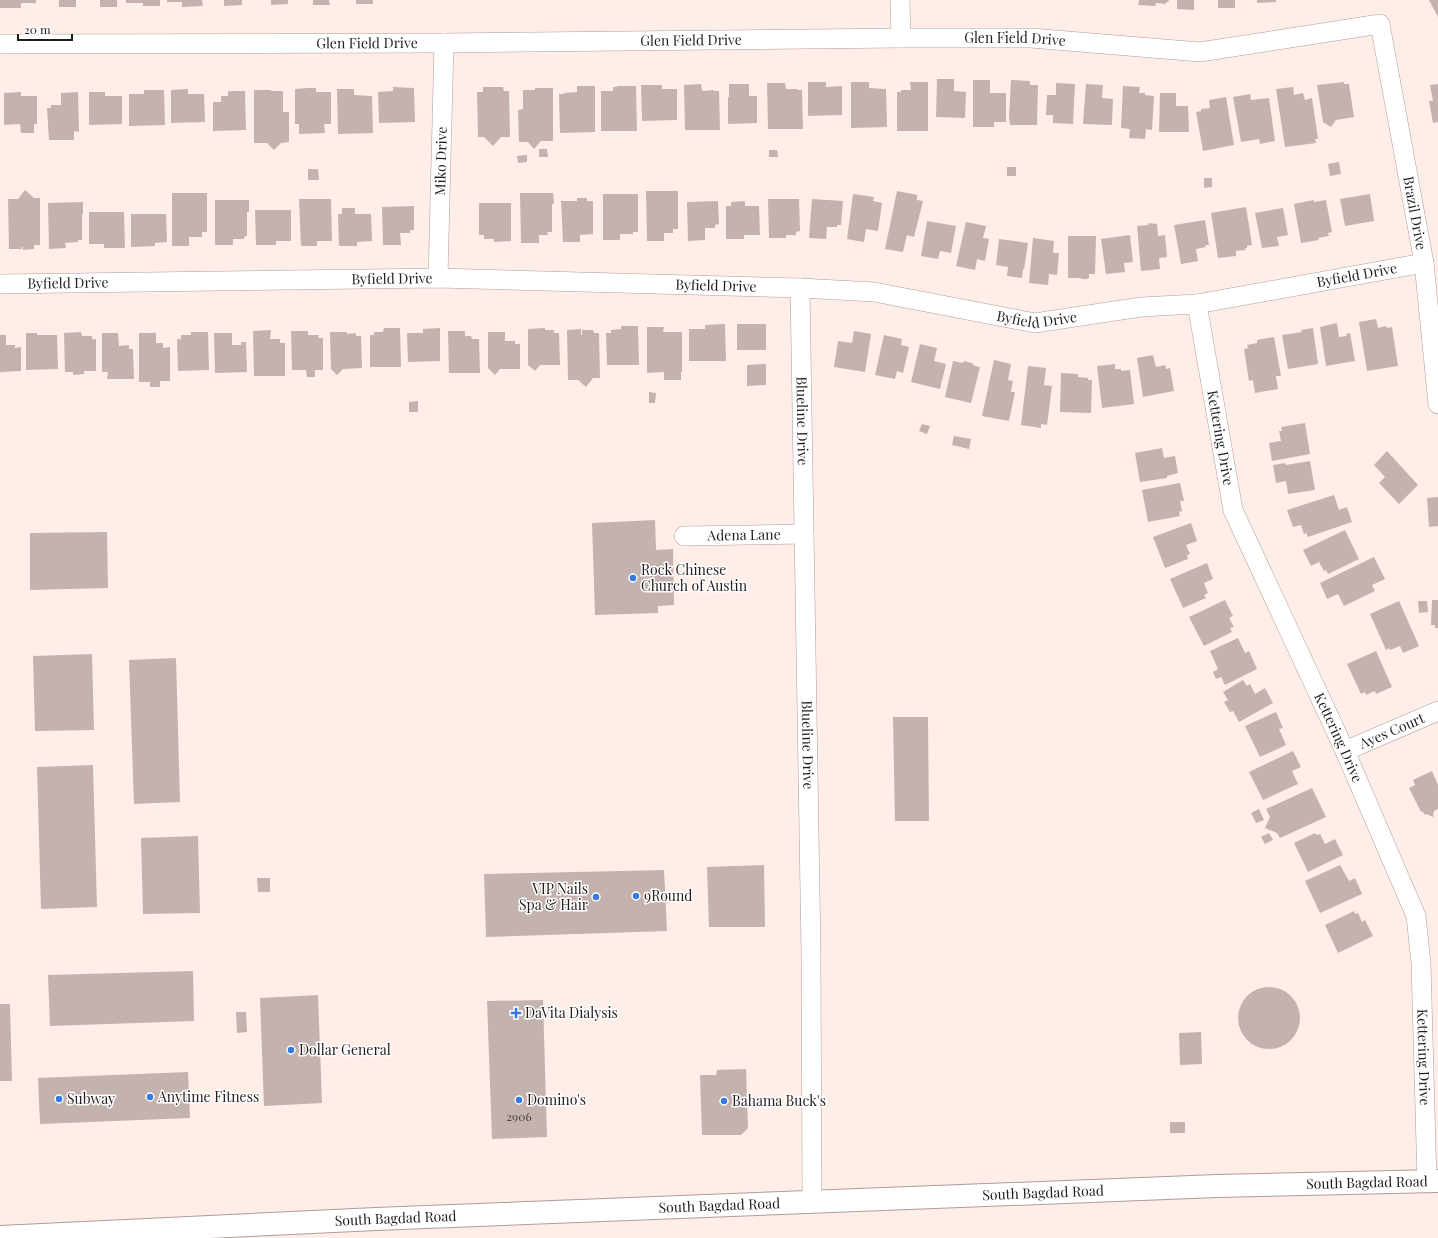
<svg xmlns="http://www.w3.org/2000/svg" width="1438" height="1238" font-family="'Playfair Display',serif">
  <style>
    .building { fill: #c3b2ad }
    .lines { fill: none; stroke-linecap: round; stroke-linejoin: round }
    .minor-casing { stroke: #ad9d98; stroke-width: 20 }
    .major-casing { stroke: #ad9d98; stroke-width: 24 }
    .minor { stroke: #fff; stroke-width: 19 }
    .major { stroke: #fff; stroke-width: 22 }
    .poi-dot { fill: #3679e7; stroke: #fff; stroke-width: 1.5 }
    .labels { text-anchor: middle; stroke-width: 3; stroke-linejoin: round; paint-order: stroke }
    .number-label { font-size: 12px; fill: #4a423f }
    .street-label { font-size: 14px; fill: #221c1a; stroke: #fff }
    .poi-label { font-size: 14px; fill: #221c1a; stroke: #fff; text-anchor: start }
  </style>
  <rect width="100%" height="100%" fill="#ffede8"/>
  <!-- building -->
  <g class="building">
    <polygon points="0,0 36,0 36,3 21,3 21,8 0,8"/>
    <rect x="59" y="0" width="17" height="7"/>
    <rect x="100" y="0" width="17" height="7"/>
    <polygon points="126,0 160,0 160,6 143,6 143,3 126,3"/>
    <polygon points="167,0 202,0 203,6 182,7 182,2 167,2"/>
    <polygon points="224,0 242,0 242,5 224,6"/>
    <polygon points="271,0 288,0 288,4 271,5"/>
    <polygon points="313,0 329,0 330,5 313,5"/>
    <rect x="356" y="0" width="17" height="4"/>
    <polygon points="1139,0 1169,0 1168,2 1166,2 1166,4 1156,3 1155,6 1138,5"/>
    <polygon points="1177,0 1194,0 1194,10 1177,9"/>
    <rect x="1218" y="0" width="17" height="8"/>
    <polygon points="1257,0 1276,0 1276,2 1257,3"/>
    <polygon points="1429,0 1438,0 1438,17"/>
    <polygon points="937,79 954,79 954,91 966,92 965,118 936,117"/>
    <polygon points="973,80 990,80 990,93 1006,93 1006,122 994,122 994,127 973,127"/>
    <polygon points="1011,80 1030,81 1030,85 1038,85 1037,125 1010,125 1009,118"/>
    <polygon points="808,82 826,82 826,87 842,86 842,115 808,116"/>
    <polygon points="851,82 869,82 869,88 886,89 887,127 851,128"/>
    <polygon points="910,82 928,82 928,131 897,131 897,92 901,92 901,90 911,90"/>
    <polygon points="1344,82 1344,84 1349,84 1354,117 1336,120 1331,127 1323,122 1317,85"/>
    <polygon points="767,83 785,83 786,89 797,89 797,90 802,90 803,129 768,129"/>
    <polygon points="1056,83 1075,84 1073,124 1053,123 1053,115 1046,115 1047,95 1056,95"/>
    <polygon points="701,84 702,90 703,91 714,90 714,91 719,91 720,130 685,130 684,85"/>
    <polygon points="729,84 749,84 749,96 757,96 757,123 728,124 728,97 729,97"/>
    <polygon points="1086,84 1103,85 1102,98 1113,99 1112,125 1083,124"/>
    <polygon points="1438,84 1438,122 1433,123 1429,101 1433,101 1430,85"/>
    <polygon points="641,85 662,85 662,89 677,89 677,120 642,121"/>
    <polygon points="577,86 595,86 595,132 560,133 559,94 564,94 564,93 577,92"/>
    <polygon points="617,86 636,86 637,131 601,131 601,91 613,91 613,87 617,87"/>
    <polygon points="1123,86 1140,87 1139,93 1145,93 1145,95 1154,96 1152,130 1146,129 1145,139 1129,138 1130,129 1121,128"/>
    <polygon points="393,87 414,88 415,122 379,123 378,92 393,91"/>
    <polygon points="483,87 503,87 504,91 509,91 510,137 501,137 493,146 484,137 478,137 477,92 483,92"/>
    <polygon points="1293,87 1294,95 1303,93 1305,100 1312,98 1318,139 1315,139 1316,143 1285,147 1276,89"/>
    <polygon points="308,88 316,88 316,92 331,92 331,124 324,124 325,133 299,134 299,124 295,124 295,89"/>
    <polygon points="535,88 553,88 553,141 541,141 534,149 528,142 519,142 518,110 523,109 523,90 535,90"/>
    <polygon points="188,89 188,94 204,94 205,122 171,123 171,90"/>
    <polygon points="337,89 354,89 354,95 372,96 373,133 338,134"/>
    <polygon points="144,90 164,90 165,125 129,126 129,94 144,94"/>
    <polygon points="254,90 271,90 271,91 283,91 283,112 289,112 289,142 281,143 274,150 267,143 254,143"/>
    <polygon points="228,91 245,91 246,130 213,131 213,102 221,102 221,96 228,96"/>
    <polygon points="21,92 21,96 37,96 37,124 34,124 34,133 21,133 20,124 4,125 4,93"/>
    <polygon points="78,92 79,132 74,131 74,140 49,140 47,108 51,108 51,105 61,105 61,93"/>
    <polygon points="89,92 105,92 105,96 122,96 122,124 89,125"/>
    <polygon points="1160,93 1176,93 1176,106 1188,106 1189,132 1159,132"/>
    <polygon points="1250,94 1251,100 1269,98 1275,141 1260,144 1259,139 1241,142 1233,97"/>
    <polygon points="1226,97 1234,145 1203,151 1196,112 1201,111 1201,109 1210,108 1209,100"/>
    <polygon points="539,149 547,149 548,157 539,157"/>
    <polygon points="769,150 777,150 778,157 769,157"/>
    <polygon points="527,155 527,162 518,163 517,156"/>
    <polygon points="1339,162 1341,174 1330,176 1328,164"/>
    <rect x="1007" y="167" width="9" height="9"/>
    <polygon points="308,169 318,169 319,180 308,180"/>
    <polygon points="1204,178 1212,178 1212,187 1204,188"/>
    <polygon points="25,190 34,198 40,198 40,245 34,245 34,249 23,250 23,247 22,247 22,249 9,249 8,199 18,199"/>
    <polygon points="646,191 678,191 678,229 673,229 673,233 664,233 664,241 647,241"/>
    <polygon points="897,191 917,195 917,200 923,201 914,237 907,235 903,252 885,249"/>
    <polygon points="172,193 207,193 207,232 202,232 202,237 189,237 189,246 172,246"/>
    <polygon points="520,193 553,193 554,204 552,204 552,232 547,232 548,235 539,235 539,243 521,243"/>
    <polygon points="603,194 638,194 638,232 633,232 633,234 620,234 620,240 603,240"/>
    <polygon points="853,194 874,197 873,201 882,203 878,231 866,229 864,242 847,239"/>
    <polygon points="1370,194 1374,221 1345,226 1340,199"/>
    <polygon points="577,198 587,198 587,201 593,201 593,234 580,235 580,242 563,242 561,201 577,201"/>
    <polygon points="299,199 331,199 332,241 317,241 317,246 301,246"/>
    <polygon points="768,199 799,199 800,231 796,232 796,235 786,235 786,238 769,238"/>
    <polygon points="812,199 843,201 841,225 837,225 837,227 827,227 826,239 809,238"/>
    <polygon points="215,200 249,200 249,212 247,212 247,236 245,236 244,239 233,239 233,245 215,245"/>
    <polygon points="1314,200 1314,202 1326,200 1332,232 1328,233 1329,236 1318,238 1319,240 1301,243 1294,204"/>
    <polygon points="718,201 719,224 715,225 715,228 705,228 705,240 688,241 687,202"/>
    <polygon points="745,201 745,206 759,206 760,235 744,235 744,239 726,239 726,206 731,206 731,202"/>
    <polygon points="83,202 83,214 82,215 82,240 78,240 78,242 65,243 66,248 49,249 48,203"/>
    <polygon points="479,203 511,203 511,241 494,242 494,239 484,239 484,235 479,235"/>
    <polygon points="414,206 414,230 410,230 410,233 400,233 401,245 383,245 382,207"/>
    <polygon points="1246,207 1252,245 1247,246 1247,248 1245,248 1246,250 1236,251 1236,256 1218,258 1211,213"/>
    <polygon points="342,208 355,208 355,214 371,214 372,241 357,242 357,246 339,246 338,214 342,214"/>
    <polygon points="1283,208 1288,235 1277,237 1279,246 1262,248 1255,213"/>
    <polygon points="255,210 291,210 291,241 276,241 276,245 256,245"/>
    <polygon points="89,212 124,212 125,248 104,248 104,244 89,244"/>
    <polygon points="131,214 166,214 167,242 155,243 155,246 131,247"/>
    <polygon points="1205,220 1209,245 1205,245 1206,247 1196,249 1198,261 1181,264 1174,225"/>
    <polygon points="927,221 956,226 951,253 940,251 938,259 921,256"/>
    <polygon points="966,222 986,226 983,238 989,239 985,261 977,259 975,270 956,266"/>
    <polygon points="1149,223 1157,224 1158,236 1165,235 1167,257 1159,258 1160,269 1141,271 1137,226 1148,225"/>
    <polygon points="1130,235 1133,262 1124,263 1125,272 1106,274 1101,239"/>
    <polygon points="1068,236 1096,236 1095,274 1089,274 1089,278 1087,279 1081,279 1081,278 1068,278"/>
    <polygon points="1033,238 1054,241 1053,253 1059,253 1057,275 1049,274 1048,285 1029,283"/>
    <polygon points="999,239 1028,243 1024,269 1023,269 1022,278 1007,276 1008,267 996,265"/>
    <polygon points="1376,319 1378,328 1386,326 1387,328 1392,327 1398,366 1367,371 1359,322"/>
    <polygon points="1337,323 1339,337 1347,336 1346,334 1350,333 1355,361 1326,366 1320,327"/>
    <polygon points="725,324 726,361 689,361 689,329 705,329 705,325"/>
    <rect x="737" y="324" width="29" height="26"/>
    <polygon points="621,326 638,326 639,365 607,365 606,333 611,333 611,330 621,329"/>
    <polygon points="647,327 664,327 663,332 682,332 682,372 681,372 681,380 664,380 664,372 647,373"/>
    <polygon points="384,328 400,328 401,367 370,367 370,335 374,335 374,332 383,332"/>
    <polygon points="440,328 440,361 408,362 407,333 423,333 423,329"/>
    <polygon points="545,328 545,330 554,330 554,333 559,333 560,365 540,365 535,371 528,365 528,329"/>
    <polygon points="1313,328 1318,364 1288,369 1282,335 1302,332 1301,330"/>
    <polygon points="581,329 581,335 582,335 582,330 593,330 594,333 599,333 600,378 593,378 586,387 578,380 568,380 567,330"/>
    <polygon points="271,330 270,339 280,339 280,343 285,343 285,376 254,376 253,331"/>
    <polygon points="291,331 308,331 308,335 319,335 318,338 323,338 323,370 315,370 315,377 307,377 306,370 292,370"/>
    <polygon points="448,331 465,331 465,336 471,336 472,339 479,339 480,373 449,373"/>
    <polygon points="854,331 871,334 865,372 834,367 838,341 852,343"/>
    <polygon points="81,332 82,336 92,336 92,339 96,339 96,371 84,371 84,374 73,375 73,372 65,372 64,333"/>
    <polygon points="191,332 208,332 209,370 178,371 177,339 181,339 181,335 191,335"/>
    <polygon points="330,332 347,332 347,334 356,333 356,336 361,336 362,368 343,369 337,375 331,369"/>
    <polygon points="488,332 505,332 505,341 515,341 515,344 520,344 520,369 500,369 495,375 488,368"/>
    <polygon points="26,333 37,333 37,335 57,335 58,369 26,370"/>
    <polygon points="102,333 118,333 119,346 129,345 129,349 133,349 134,379 107,379 108,372 102,372"/>
    <polygon points="139,333 156,333 156,343 163,343 163,348 170,347 170,381 160,381 160,387 150,387 150,382 139,382"/>
    <polygon points="214,333 232,333 232,345 241,345 241,342 246,342 247,372 215,373"/>
    <polygon points="0,335 6,335 6,345 15,345 15,348 21,347 21,371 1,372 0,373"/>
    <polygon points="884,335 902,339 901,345 909,347 903,373 897,371 895,379 875,375"/>
    <polygon points="1274,337 1281,376 1276,376 1278,389 1255,393 1253,380 1249,381 1244,349 1248,348 1247,345 1257,343 1257,340"/>
    <polygon points="920,344 937,348 934,361 946,364 940,389 911,382"/>
    <polygon points="1153,355 1156,367 1165,365 1166,369 1170,368 1174,391 1143,397 1137,358"/>
    <polygon points="994,360 1011,364 1008,380 1013,381 1011,392 1015,392 1009,421 982,416"/>
    <polygon points="953,361 963,363 964,361 972,363 975,366 980,367 971,403 945,397"/>
    <polygon points="766,364 766,385 747,386 747,365"/>
    <polygon points="1115,364 1115,369 1121,369 1121,371 1130,370 1134,404 1102,408 1097,366"/>
    <polygon points="1028,366 1046,368 1044,385 1052,386 1047,425 1041,424 1041,428 1021,425"/>
    <polygon points="1061,373 1078,374 1078,377 1088,378 1088,380 1092,380 1091,413 1060,412"/>
    <polygon points="649,392 656,393 655,403 649,403"/>
    <polygon points="418,401 418,412 409,412 409,402"/>
    <polygon points="1305,423 1310,454 1272,461 1269,443 1281,441 1279,431 1282,431 1281,427"/>
    <polygon points="922,424 930,426 927,434 919,431"/>
    <polygon points="954,436 971,439 969,449 952,445"/>
    <polygon points="1162,448 1164,458 1175,456 1178,473 1167,476 1167,478 1140,482 1135,453"/>
    <polygon points="1387,451 1418,485 1399,504 1379,483 1385,477 1374,465"/>
    <polygon points="1310,461 1315,490 1288,494 1286,481 1276,483 1273,465 1285,463 1286,465"/>
    <polygon points="1180,483 1184,501 1180,501 1182,511 1179,512 1180,516 1148,522 1142,490"/>
    <polygon points="1334,495 1339,510 1347,507 1352,522 1308,537 1306,533 1304,534 1301,525 1293,527 1287,510"/>
    <polygon points="1438,497 1438,526 1429,527 1427,498"/>
    <polygon points="655,520 656,550 673,549 674,605 658,606 658,613 595,615 592,523"/>
    <polygon points="1191,523 1197,541 1186,545 1190,554 1187,555 1188,559 1165,568 1153,537"/>
    <polygon points="1345,530 1359,559 1328,574 1326,570 1324,571 1319,562 1311,566 1303,550"/>
    <polygon points="107,532 108,588 30,590 30,533"/>
    <polygon points="1374,557 1385,579 1372,585 1375,591 1344,606 1338,594 1327,599 1320,583"/>
    <polygon points="1207,563 1213,579 1204,583 1208,593 1204,595 1206,598 1183,608 1170,579"/>
    <polygon points="1225,600 1233,616 1229,618 1234,627 1230,628 1232,632 1204,646 1189,617"/>
    <polygon points="1432,600 1438,600 1438,628 1435,628 1435,625 1431,625"/>
    <polygon points="1399,601 1419,646 1403,653 1400,646 1390,650 1389,648 1386,650 1370,614"/>
    <polygon points="1418,601 1427,601 1428,612 1419,613"/>
    <polygon points="1238,638 1245,653 1249,651 1257,669 1225,685 1221,677 1216,679 1213,672 1218,669 1210,651"/>
    <polygon points="1376,651 1392,687 1376,694 1375,691 1366,695 1365,692 1361,694 1347,664"/>
    <polygon points="92,654 94,730 35,731 33,656"/>
    <polygon points="176,658 180,802 134,804 129,660"/>
    <polygon points="1243,680 1247,686 1250,684 1255,694 1265,688 1273,703 1239,722 1233,711 1230,712 1224,702 1228,700 1223,692"/>
    <polygon points="1276,712 1283,728 1279,729 1286,745 1260,757 1245,726"/>
    <polygon points="893,717 928,717 929,821 895,821"/>
    <polygon points="1293,751 1301,767 1292,771 1298,784 1263,800 1249,772"/>
    <polygon points="93,765 97,907 41,909 37,767"/>
    <polygon points="1432,771 1438,785 1438,809 1434,811 1433,817 1426,814 1425,815 1422,811 1421,812 1409,788 1415,785 1413,780"/>
    <polygon points="1312,788 1326,817 1280,838 1277,833 1265,828 1270,817 1266,809"/>
    <polygon points="1259,809 1264,820 1256,823 1251,813"/>
    <polygon points="1269,833 1273,840 1265,844 1261,837"/>
    <polygon points="1315,833 1316,835 1320,834 1325,844 1335,839 1343,855 1308,872 1294,843"/>
    <polygon points="198,836 200,913 143,914 141,838"/>
    <polygon points="764,865 765,927 709,927 707,867"/>
    <polygon points="1340,865 1349,881 1355,878 1362,894 1320,913 1305,881"/>
    <polygon points="664,870 667,931 486,937 484,874"/>
    <polygon points="257,878 270,878 270,892 258,892"/>
    <polygon points="1354,911 1355,914 1358,913 1362,922 1365,920 1373,936 1338,953 1325,925"/>
    <polygon points="193,971 194,1021 50,1026 48,975"/>
    <circle cx="1269" cy="1018" r="31"/>
    <polygon points="318,995 322,1103 264,1106 260,998"/>
    <polygon points="543,1000 547,1137 492,1139 487,1001"/>
    <polygon points="0,1004 10,1004 12,1081 0,1081"/>
    <polygon points="236,1012 246,1012 247,1032 237,1033"/>
    <polygon points="1201,1032 1202,1064 1180,1065 1179,1033"/>
    <polygon points="746,1069 748,1128 741,1135 702,1135 700,1075 716,1075 717,1070"/>
    <polygon points="188,1072 190,1118 40,1124 38,1078"/>
    <rect x="1170" y="1122" width="15" height="11"/>
  </g>
  <g class="lines">
    <defs>
      <g id="minor">
        <polyline points="900,0 901,38"/>
        <path id="s1" d="M 0,44 L 444,43 L 901,38 L 1031,38 L 1200,52 L 1380,24 L 1424,263 L 1438,404"/>
        <path id="s2" d="M 438,278 L 444,43"/>
        <path id="s3" d="M 0,284 L 438,278 L 800,288 L 874,292 L 1035,323 L 1141,307 L 1197,304 L 1424,263"/>
        <path id="s4" d="M 800,288 L 811,953 L 812,1202"/>
        <path id="s5" d="M 1197,304 L 1233,510 L 1345,751 L 1416,916 L 1421,963 L 1427,1182"/>
        <path id="s6" d="M 684,536 L 804,534"/>
        <path id="s7" d="M 1345,751 L 1438,711"/>
      </g>
      <g id="major">
        <path id="s8" d="M 0,1237 L 376,1219 L 1217,1186 L 1438,1181"/>
      </g>
    </defs>
    <!-- minor casing -->
    <use href="#minor" class="minor-casing"/>
    <!-- major casing -->
    <use href="#major" class="major-casing"/>
    <!-- minor -->
    <use href="#minor" class="minor"/>
    <!-- major -->
    <use href="#major" class="major"/>
  </g>
  <!-- markers -->
  <g class="poi-dot">
    <circle cx="633" cy="578" r="4"/>
    <circle cx="636" cy="896" r="4"/>
    <circle cx="596" cy="897" r="4"/>
    <path d="M514 1007h4v4h4v4h-4v4h-4v-4h-4v-4h4z"/>
    <circle cx="291" cy="1050" r="4"/>
    <circle cx="150" cy="1097" r="4"/>
    <circle cx="59" cy="1099" r="4"/>
    <circle cx="519" cy="1100" r="4"/>
    <circle cx="724" cy="1101" r="4"/>
  </g>
  <g class="labels">
    <!-- number labels -->
    <g class="number-label">
      <text x="519" y="1121">2906</text>
    </g>
    <!-- street labels -->
    <g class="street-label">
      <text dy="5" stroke="none"><textPath href="#s1" startOffset="691">Glen Field Drive</textPath></text>
      <text dy="5" stroke="none"><textPath href="#s1" startOffset="1015">Glen Field Drive</textPath></text>
      <text dy="5" stroke="none"><textPath href="#s1" startOffset="367">Glen Field Drive</textPath></text>
      <text dy="5" stroke="none"><textPath href="#s2" startOffset="117">Miko Drive</textPath></text>
      <text dy="5" stroke="none"><textPath href="#s1" startOffset="1575">Brazil Drive</textPath></text>
      <text dy="5" stroke="none"><textPath href="#s3" startOffset="1364">Byfield Drive</textPath></text>
      <text dy="5" stroke="none"><textPath href="#s3" startOffset="392">Byfield Drive</textPath></text>
      <text dy="5" stroke="none"><textPath href="#s3" startOffset="68">Byfield Drive</textPath></text>
      <text dy="5" stroke="none"><textPath href="#s3" startOffset="716">Byfield Drive</textPath></text>
      <text dy="5" stroke="none"><textPath href="#s3" startOffset="1040">Byfield Drive</textPath></text>
      <text dy="5" stroke="none"><textPath href="#s4" startOffset="133">Blueline Drive</textPath></text>
      <text dy="5" stroke="none"><textPath href="#s5" startOffset="136">Kettering Drive</textPath></text>
      <text dy="5" stroke="none"><textPath href="#s6" startOffset="60">Adena Lane</textPath></text>
      <text dy="5" stroke="none"><textPath href="#s7" startOffset="51">Ayes Court</textPath></text>
      <text dy="5" stroke="none"><textPath href="#s5" startOffset="460">Kettering Drive</textPath></text>
      <text dy="5" stroke="none"><textPath href="#s4" startOffset="457">Blueline Drive</textPath></text>
      <text dy="5" stroke="none"><textPath href="#s5" startOffset="796">Kettering Drive</textPath></text>
      <text dy="5" stroke="none"><textPath href="#s8" startOffset="1368">South Bagdad Road</textPath></text>
      <text dy="5" stroke="none"><textPath href="#s8" startOffset="1044">South Bagdad Road</textPath></text>
      <text dy="5" stroke="none"><textPath href="#s8" startOffset="720">South Bagdad Road</textPath></text>
      <text dy="5" stroke="none"><textPath href="#s8" startOffset="396">South Bagdad Road</textPath></text>
    </g>
    <!-- poi labels -->
    <g class="poi-label">
      <text x="641" y="575">Rock Chinese<tspan x="641" dy="16">Church of Austin</tspan></text>
      <text x="588" y="894" text-anchor="end">VIP Nails<tspan x="588" dy="16">Spa &amp; Hair</tspan></text>
      <text x="644" y="901">9Round</text>
      <text x="525" y="1018">DaVita Dialysis</text>
      <text x="299" y="1055">Dollar General</text>
      <text x="158" y="1102">Anytime Fitness</text>
      <text x="67" y="1104">Subway</text>
      <text x="527" y="1105">Domino's</text>
      <text x="732" y="1106">Bahama Buck's</text>
    </g>
  </g>
  <!-- scale -->
  <path d="M18 34v6h54v-6" fill="none" stroke="#221c1a" stroke-width="2"/>
  <text x="24" y="34" font-size="12" fill="#221c1a" stroke="#ffffff" stroke-width="3" paint-order="stroke">20 m</text>
</svg>
